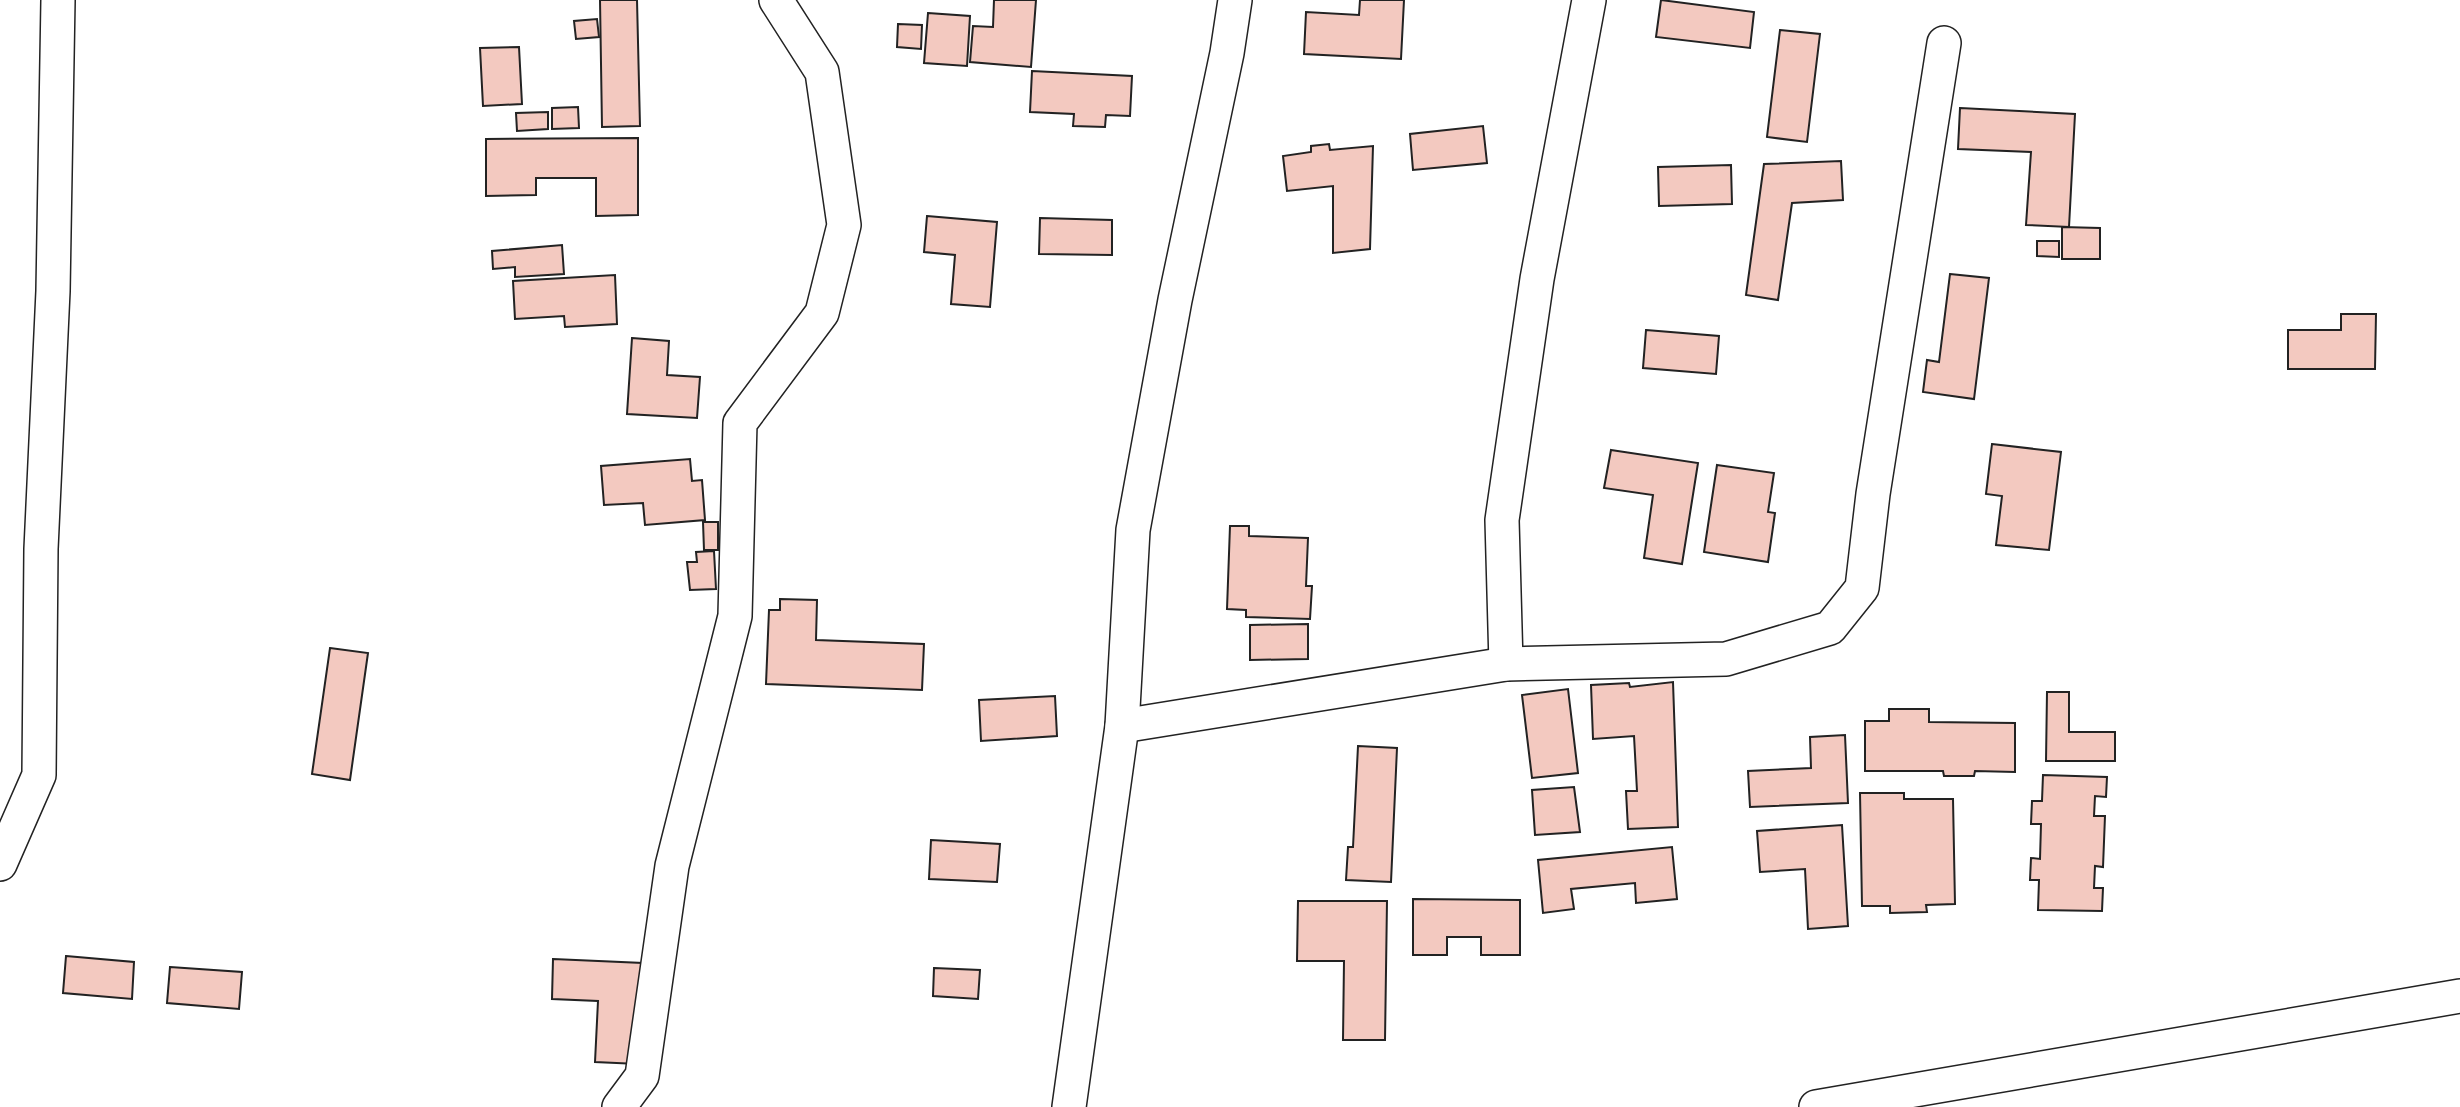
<svg xmlns="http://www.w3.org/2000/svg" width="2460" height="1107" font-family="'Fira Sans',sans-serif">
  <style>
    .building { fill: #f3c9c0; stroke: #222; stroke-width: 2 }
    .lines { fill: none; stroke-linecap: round; stroke-linejoin: round }
    .minor-casing { stroke: #222; stroke-width: 36 }
    .minor { stroke: #fff; stroke-width: 33 }
  </style>
  <rect width="100%" height="100%" fill="#fff"/>
  <!-- building -->
  <g class="building">
    <polygon points="600,0 637,0 640,126 602,127"/>
    <polygon points="994,0 1036,0 1031,67 970,62 973,26 993,27"/>
    <polygon points="1360,0 1404,0 1401,59 1304,54 1306,12 1359,15"/>
    <polygon points="1661,0 1754,12 1750,48 1656,37"/>
    <polygon points="928,13 970,16 967,66 924,63"/>
    <polygon points="597,19 599,37 576,39 574,21"/>
    <polygon points="898,24 922,25 921,49 897,47"/>
    <polygon points="1780,30 1820,34 1807,142 1767,137"/>
    <polygon points="519,47 522,104 483,106 480,48"/>
    <polygon points="1032,71 1132,76 1130,116 1106,115 1105,127 1073,126 1074,114 1030,112"/>
    <polygon points="578,107 579,128 552,129 552,108"/>
    <polygon points="1960,108 2075,114 2069,227 2026,225 2031,152 1958,149"/>
    <polygon points="548,112 548,129 517,131 516,113"/>
    <polygon points="1483,126 1487,163 1413,170 1410,134"/>
    <polygon points="638,138 638,215 596,216 596,178 536,178 536,195 486,196 486,139"/>
    <polygon points="1329,144 1330,150 1373,146 1370,249 1333,253 1333,186 1287,191 1283,156 1311,152 1311,146"/>
    <polygon points="1841,161 1843,200 1792,203 1778,300 1746,295 1764,164"/>
    <polygon points="1731,165 1732,204 1659,206 1658,167"/>
    <polygon points="927,216 997,222 990,307 951,304 955,255 924,252"/>
    <polygon points="1040,218 1112,220 1112,255 1039,254"/>
    <polygon points="2062,227 2100,228 2100,259 2062,259"/>
    <polygon points="2037,241 2059,241 2059,257 2037,256"/>
    <polygon points="562,245 564,274 515,277 515,267 493,269 492,251"/>
    <polygon points="1950,274 1989,278 1974,399 1923,392 1927,360 1939,362"/>
    <polygon points="615,275 617,324 565,327 564,316 515,319 513,281"/>
    <polygon points="2341,314 2376,314 2375,369 2288,369 2288,330 2341,330"/>
    <polygon points="1646,330 1719,336 1716,374 1643,368"/>
    <polygon points="632,338 669,341 667,375 700,377 697,418 627,414"/>
    <polygon points="1992,444 2061,452 2049,550 1996,545 2002,496 1986,494"/>
    <polygon points="1611,450 1698,463 1682,564 1644,558 1653,495 1604,488"/>
    <polygon points="690,459 692,481 702,480 705,520 645,525 643,503 604,505 601,466"/>
    <polygon points="1717,465 1774,473 1768,512 1775,513 1768,562 1704,552"/>
    <polygon points="703,522 718,522 718,550 704,550"/>
    <polygon points="1230,526 1249,526 1249,536 1308,538 1306,586 1312,586 1310,619 1246,617 1246,610 1227,609"/>
    <polygon points="714,551 716,589 690,590 687,562 697,562 696,552"/>
    <polygon points="780,599 817,600 816,640 924,644 922,690 766,684 769,610 780,610"/>
    <polygon points="1308,624 1308,659 1250,660 1250,625"/>
    <polygon points="330,648 368,653 350,780 312,774"/>
    <polygon points="1673,682 1678,827 1628,829 1626,791 1637,791 1634,736 1593,739 1591,685 1629,683 1630,687"/>
    <polygon points="1568,689 1578,773 1532,778 1522,695"/>
    <polygon points="2047,692 2069,692 2069,732 2115,732 2115,761 2046,761"/>
    <polygon points="1055,696 1057,736 981,741 979,700"/>
    <polygon points="1889,709 1929,709 1929,722 2015,723 2015,772 1975,771 1974,776 1944,776 1943,771 1865,771 1865,721 1889,721"/>
    <polygon points="1845,735 1848,803 1750,807 1748,771 1811,768 1810,737"/>
    <polygon points="1358,746 1397,748 1391,882 1346,880 1348,847 1353,847"/>
    <polygon points="2043,775 2107,777 2106,797 2095,796 2094,816 2105,816 2103,867 2095,866 2094,888 2103,888 2102,911 2038,910 2039,880 2030,880 2031,858 2040,859 2041,824 2031,824 2032,801 2042,801"/>
    <polygon points="1574,787 1580,832 1535,835 1532,790"/>
    <polygon points="1860,793 1904,793 1904,799 1953,799 1955,904 1926,905 1927,912 1890,913 1890,906 1862,906"/>
    <polygon points="1842,825 1848,926 1808,929 1805,869 1760,872 1757,831"/>
    <polygon points="931,840 1000,844 997,882 929,879"/>
    <polygon points="1672,847 1677,899 1636,903 1635,883 1571,889 1574,909 1543,913 1538,860"/>
    <polygon points="1413,899 1520,900 1520,955 1481,955 1481,937 1447,937 1447,955 1413,955"/>
    <polygon points="1298,901 1387,901 1385,1040 1343,1040 1344,961 1297,961"/>
    <polygon points="66,956 134,962 132,999 63,993"/>
    <polygon points="553,959 643,963 638,1064 595,1062 598,1001 552,999"/>
    <polygon points="170,967 242,972 239,1009 167,1003"/>
    <polygon points="934,968 980,970 978,999 933,996"/>
  </g>
  <g class="lines">
    <defs>
      <g id="minor">
        <polyline points="1506,664 1502,520 1537,279 1589,0"/>
        <polyline points="1122,726 1506,664 1726,659 1830,628 1862,588 1873,494 1944,43"/>
        <polyline points="0,864 39,775 41,549 53,291 58,0"/>
        <polyline points="619,1107 642,1076 672,866 735,616 740,423 822,313 844,225 822,72 776,0"/>
        <polyline points="1069,1107 1122,726 1133,530 1175,300 1227,53 1235,0"/>
        <polyline points="1816,1107 2460,996"/>
      </g>
    </defs>
    <!-- minor casing -->
    <use href="#minor" class="minor-casing"/>
    <!-- minor -->
    <use href="#minor" class="minor"/>
  </g>
</svg>
